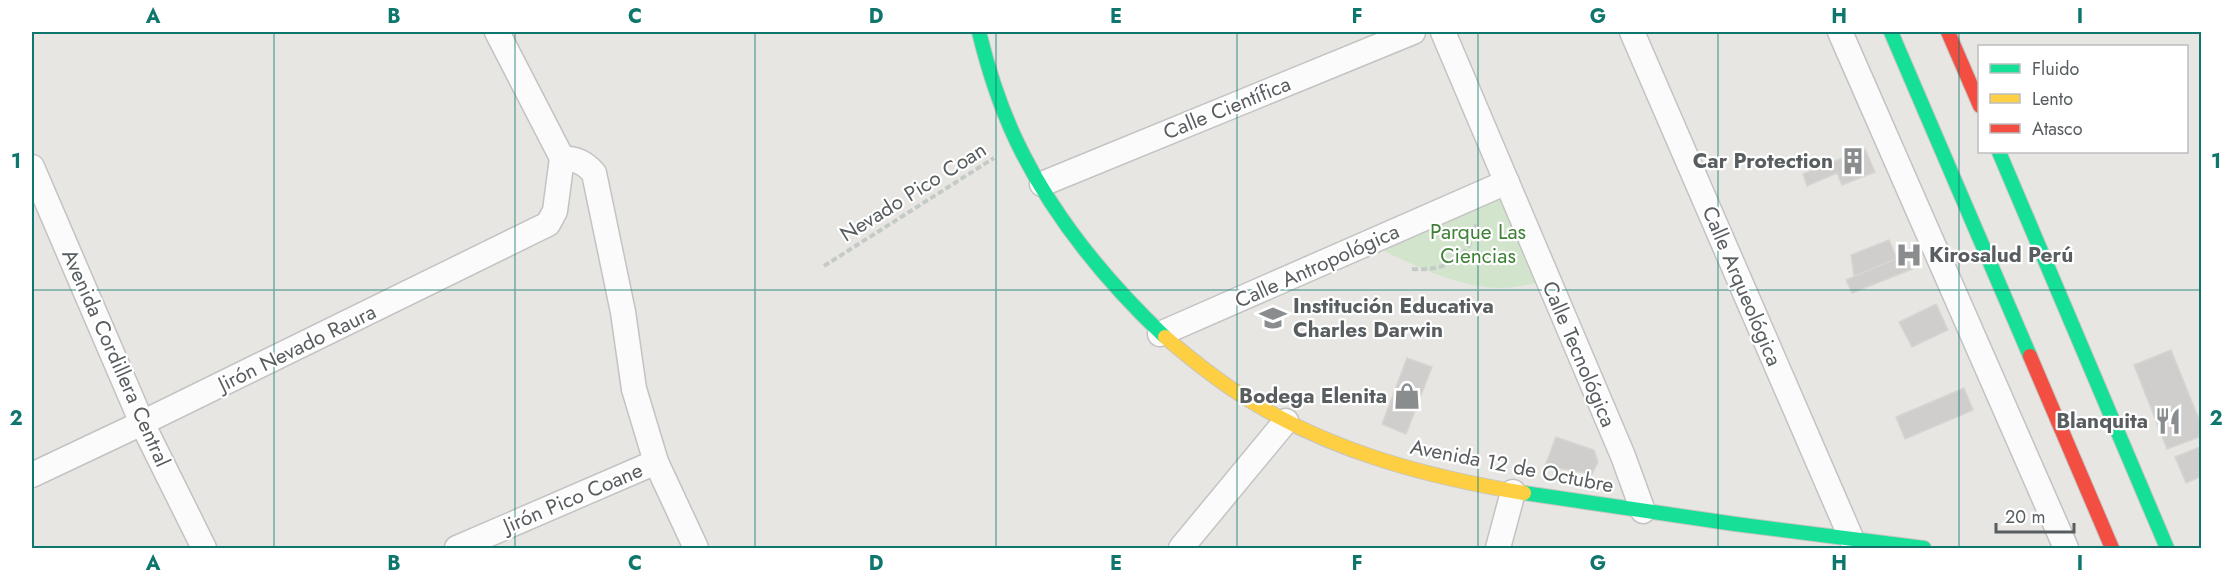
<svg xmlns="http://www.w3.org/2000/svg" width="2233" height="580" font-family="Jost,sans-serif">
  <style>
    .green { fill: #d3e4cd }
    .building { fill: #d0cecc; stroke: #d7d5d2; stroke-width: 1.5 }
    .lines { fill: none; stroke-linecap: round; stroke-linejoin: round }
    .street-casing { stroke: #c3c3c3; stroke-width: 27 }
    .fast-casing { stroke: #c4c5c4; stroke-width: 16 }
    .slow-casing { stroke: #c4c5c4; stroke-width: 16 }
    .jam-casing { stroke: #c4c5c4; stroke-width: 16 }
    .path { stroke: #c4cac5; stroke-width: 4; stroke-dasharray: 6 3; stroke-linecap: butt }
    .street { stroke: #fcfbfb; stroke-width: 24 }
    .fast { stroke: #16e098; stroke-width: 14 }
    .slow { stroke: #ffcf43; stroke-width: 14 }
    .jam { stroke: #f24e42; stroke-width: 14 }
    .grid { fill: none; stroke: #0f766e; stroke-width: 1.5; stroke-opacity: 0.55 }
    .labels { text-anchor: middle; stroke-width: 4.5; stroke-linejoin: round; paint-order: stroke }
    .street-label { font-size: 21px; fill: #585d60; stroke: #fff }
    .poi-label { font-size: 21px; font-weight: bold; fill: #585d60; stroke: #fff; text-anchor: end }
    .park-label { font-size: 21px; fill: #3f8037; stroke: #fff }
    .neatline { fill: none; stroke: #0f766e; stroke-width: 2 }
    .grid-label { font-size: 20px; text-anchor: middle; font-weight: bold; fill: #0f766e }
  </style>
  <rect width="100%" height="100%" fill="#e8e6e2"/>
  <!-- green -->
  <path class="green" d="M 1497,196 L 1506,205 L 1536,283 C 1525,285 1514,288 1503,288 C 1464,289 1419,268 1384,251 L 1380,247 Z"/>
  <!-- building -->
  <g class="building">
    <polygon points="1865,149 1875,172 1842,185 1837,173 1807,186 1803,174"/>
    <polygon points="1889,240 1897,259 1854,276 1851,255"/>
    <polygon points="1905,255 1912,269 1852,293 1846,280"/>
    <polygon points="1936,304 1948,330 1912,347 1899,322"/>
    <polygon points="2171,350 2202,427 2202,436 2167,449 2134,365"/>
    <polygon points="1407,358 1432,367 1406,434 1382,424"/>
    <polygon points="1964,388 1973,410 1905,439 1896,417"/>
    <polygon points="1556,437 1594,450 1598,462 1592,474 1545,466"/>
    <polygon points="2202,446 2202,476 2186,483 2175,457"/>
  </g>
  <g class="lines">
    <defs>
      <g id="street">
        <polyline points="1443,32 1623,456 1643,511"/>
        <polyline points="1632,32 1852,540"/>
        <polyline points="1840,32 2066,548"/>
        <path d="M 562,158 C 576,159 584,162 594,173 L 623,312 L 634,389 L 656,462 L 696,548"/>
        <polyline points="32,167 142,423 204,548"/>
        <polyline points="1042,184 1413,32"/>
        <polyline points="1160,334 1507,182"/>
        <polyline points="32,475 142,423 548,224 555,211 562,158 497,32"/>
        <polyline points="457,548 656,462"/>
        <polyline points="1181,548 1286,421"/>
        <polyline points="1498,548 1513,492"/>
      </g>
      <g id="fast">
        <path d="M 979,32 C 988,69 1000,106 1016,140 C 1051,214 1107,282 1165,337"/>
        <polyline points="1891,32 2030,356"/>
        <polyline points="1999,152 2167,548"/>
        <polyline points="1524,493 1735,524 1924,548"/>
      </g>
      <path id="slow" d="M 1165,337 C 1192,360 1219,382 1249,400 C 1333,452 1428,477 1524,493"/>
      <g id="jam">
        <polyline points="1948,32 1980,106"/>
        <polyline points="2030,356 2112,548"/>
      </g>
    </defs>
    <!-- street casing -->
    <use href="#street" class="street-casing"/>
    <!-- fast casing -->
    <use href="#fast" class="fast-casing"/>
    <!-- slow casing -->
    <use href="#slow" class="slow-casing"/>
    <!-- jam casing -->
    <use href="#jam" class="jam-casing"/>
    <!-- path -->
    <g class="path">
      <polyline points="824,266 994,158"/>
      <path d="M 1412,269 C 1446,271 1470,260 1476,223"/>
    </g>
    <!-- street -->
    <use href="#street" class="street"/>
    <!-- fast -->
    <use href="#fast" class="fast"/>
    <!-- slow -->
    <use href="#slow" class="slow"/>
    <!-- jam -->
    <use href="#jam" class="jam"/>
  </g>
  <!-- grid -->
  <path class="grid" d="M 274,32 L 274,548M 515,32 L 515,548M 755,32 L 755,548M 996,32 L 996,548M 1237,32 L 1237,548M 1478,32 L 1478,548M 1718,32 L 1718,548M 1959,32 L 1959,548M 32,290 L 2202,290"/>
  <!-- icons -->
  <defs>
    <symbol id="building-bare" viewBox="-9 -9 18 18"><path d="M-4-6H4V6H1V3H-1V6H-4ZM-2.5-4.3h1.7v1.8h-1.7ZM.8-4.3h1.7v1.8H.8ZM-2.5-1h1.7V.8h-1.7ZM.8-1h1.7V.8H.8Z" fill="#8a8d8e" stroke="#fff" stroke-width="2.5" paint-order="stroke"/></symbol>
    <symbol id="hospital-bare" viewBox="-9 -9 18 18"><path d="M-5-5h3v3.5h4V-5h3V5h-3V1.5h-4V5h-3Z" fill="#8a8d8e" stroke="#fff" stroke-width="2.5" paint-order="stroke"/></symbol>
    <symbol id="school-bare" viewBox="-9 -9 18 18"><path d="M0-5L7-2L0 1L-7-2ZM-4 1L0 2.5L4 1V4Q0 6-4 4Z" fill="#8a8d8e" stroke="#fff" stroke-width="2.5" paint-order="stroke"/></symbol>
    <symbol id="shop-bare" viewBox="-9 -9 18 18"><path d="M-5-2.5h2.3a2.7 3.5 0 0 1 5.4 0H5L5.5 6h-11ZM-1.5-2.5h3a1.5 2.3 0 0 0-3 0Z" fill="#8a8d8e" stroke="#fff" stroke-width="2.5" paint-order="stroke"/></symbol>
    <symbol id="restaurant-bare" viewBox="-9 -9 18 18"><path d="M-5-6h1v4h1v-4h1v4h1v-4h1v5L-1.5 .5V6h-2V.5L-5-1ZM5-6V6H3V1.5H1.5Q1.5-4 5-6Z" fill="#8a8d8e" stroke="#fff" stroke-width="2.5" paint-order="stroke"/></symbol>
  </defs>
  <g fill-rule="evenodd">
    <use href="#building-bare" x="1834" y="142" width="38" height="38"/>
    <use href="#hospital-bare" x="1890" y="236" width="38" height="38"/>
    <use href="#school-bare" x="1254" y="299" width="38" height="38"/>
    <use href="#shop-bare" x="1388" y="377" width="38" height="38"/>
    <use href="#restaurant-bare" x="2149" y="402" width="38" height="38"/>
  </g>
  <g class="labels">
    <!-- street labels -->
    <g class="street-label">
      <text transform="translate(1227 108) rotate(-22)" y="7">Calle Científica</text>
      <text transform="translate(913 192) rotate(-32)" y="7">Nevado Pico Coan</text>
      <text transform="translate(1317 266) rotate(-24)" y="7">Calle Antropológica</text>
      <text transform="translate(1742 286) rotate(67)" y="7">Calle Arqueológica</text>
      <text transform="translate(297 348) rotate(-26)" y="7">Jirón Nevado Raura</text>
      <text transform="translate(1579 354) rotate(67)" y="7">Calle Tecnológica</text>
      <text transform="translate(116 358) rotate(66)" y="7">Avenida Cordillera Central</text>
      <text transform="translate(1512 466) rotate(11)" y="7">Avenida 12 de Octubre</text>
      <text transform="translate(573 498) rotate(-23)" y="7">Jirón Pico Coane</text>
    </g>
    <!-- poi labels -->
    <g class="poi-label">
      <text x="1833" y="168">Car Protection</text>
      <text x="1929" y="262" text-anchor="start">Kirosalud Perú</text>
      <text x="1293" y="313" text-anchor="start">Institución Educativa<tspan x="1293" dy="24">Charles Darwin</tspan></text>
      <text x="1387" y="403">Bodega Elenita</text>
      <text x="2148" y="428">Blanquita</text>
    </g>
    <!-- park labels -->
    <g class="park-label">
      <text x="1478" y="239">Parque Las<tspan x="1478" dy="24">Ciencias</tspan></text>
    </g>
  </g>
  <!-- border -->
  <rect width="2233" height="580" fill="none" stroke="#ffffff" stroke-width="66"/>
  <!-- legend -->
  <rect x="1978" y="45" width="210" height="108" fill="#ffffff" stroke="#bcbebf" stroke-width="1.5"/>
  <rect x="1990" y="64" width="30" height="9" fill="#16e098" stroke="#bcbebf" stroke-width="1.5"/>
  <text x="2032" y="75" font-size="18" fill="#585d60">Fluido</text>
  <rect x="1990" y="94" width="30" height="9" fill="#ffcf43" stroke="#bcbebf" stroke-width="1.5"/>
  <text x="2032" y="105" font-size="18" fill="#585d60">Lento</text>
  <rect x="1990" y="124" width="30" height="9" fill="#f24e42" stroke="#bcbebf" stroke-width="1.5"/>
  <text x="2032" y="135" font-size="18" fill="#585d60">Atasco</text>
  <!-- scale -->
  <path d="M1996 523v9h78v-9" fill="none" stroke="#585d60" stroke-width="3"/>
  <text x="2005" y="523" font-size="18" fill="#585d60" stroke="#ffffff" stroke-width="4.5" paint-order="stroke">20 m</text>
  <rect x="33" y="33" width="2167" height="514" class="neatline"/>
  <g class="grid-label">
    <text x="153" y="23">A</text>
    <text x="394" y="23">B</text>
    <text x="635" y="23">C</text>
    <text x="876" y="23">D</text>
    <text x="1116" y="23">E</text>
    <text x="1357" y="23">F</text>
    <text x="1598" y="23">G</text>
    <text x="1839" y="23">H</text>
    <text x="2080" y="23">I</text>
    <text x="16" y="168">1</text>
    <text x="2216" y="168">1</text>
    <text x="16" y="425">2</text>
    <text x="2216" y="425">2</text>
    <text x="153" y="570">A</text>
    <text x="394" y="570">B</text>
    <text x="635" y="570">C</text>
    <text x="876" y="570">D</text>
    <text x="1116" y="570">E</text>
    <text x="1357" y="570">F</text>
    <text x="1598" y="570">G</text>
    <text x="1839" y="570">H</text>
    <text x="2080" y="570">I</text>
  </g>
</svg>
